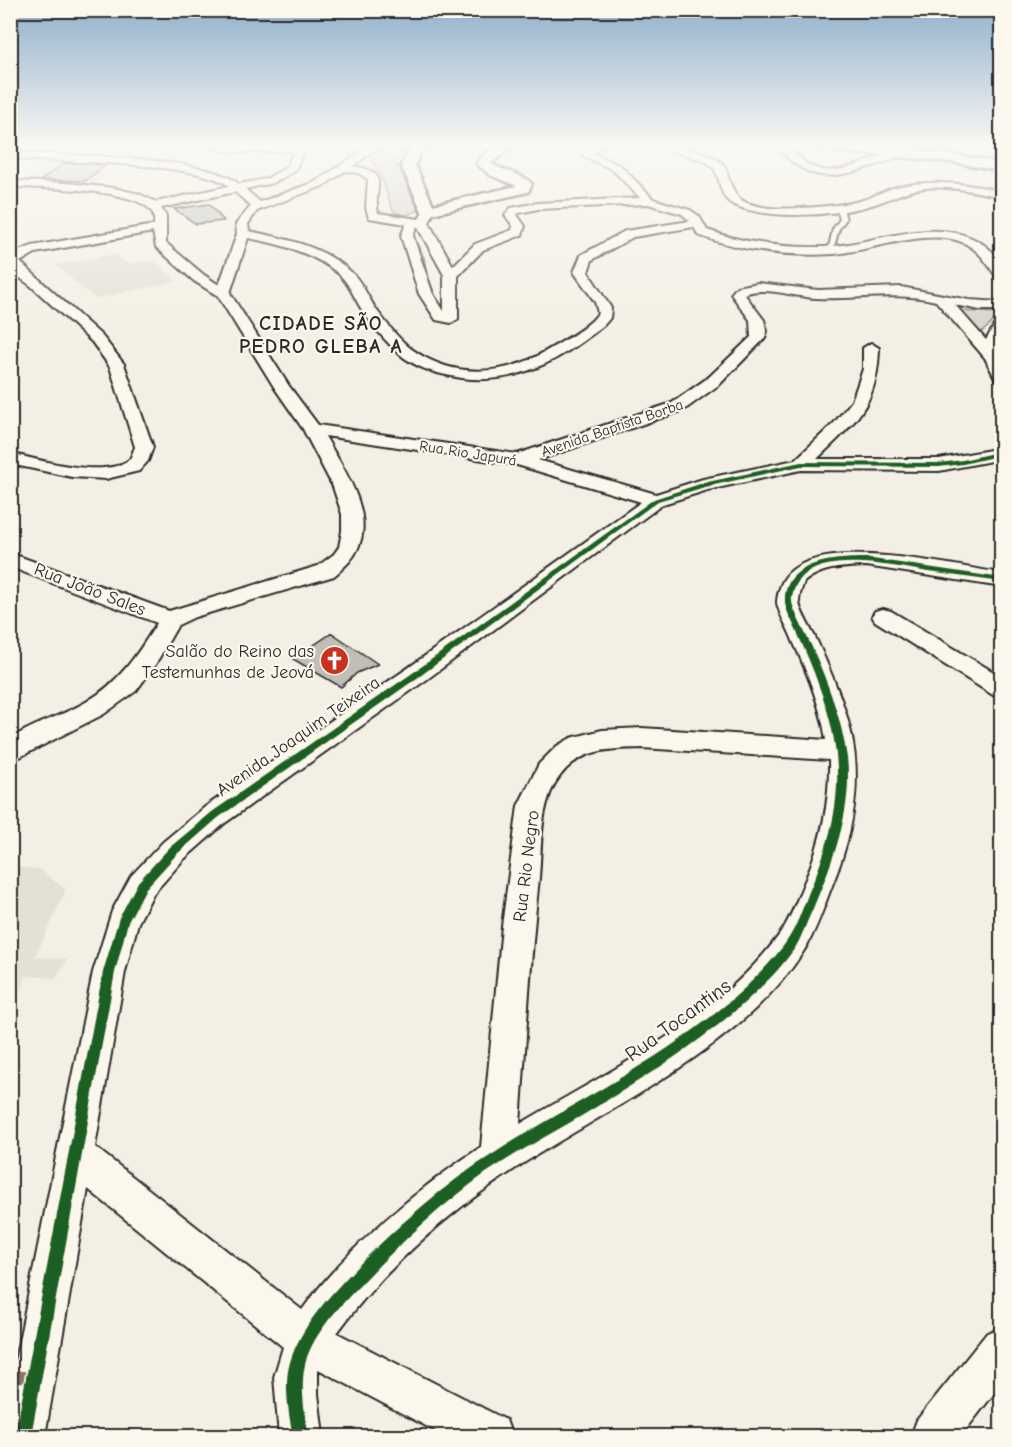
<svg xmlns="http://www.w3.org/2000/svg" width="1012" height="1447" font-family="'Comic Neue',sans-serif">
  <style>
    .built { fill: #e4e0d6 }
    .green { fill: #d5d2c9; stroke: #807e7a; stroke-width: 1.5 }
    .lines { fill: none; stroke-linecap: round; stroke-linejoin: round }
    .stream { fill: #787772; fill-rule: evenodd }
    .building { fill: #c0beb6; stroke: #2b2b2b; stroke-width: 1.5 }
    .lane-casing { stroke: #2b2b2b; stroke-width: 4 }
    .street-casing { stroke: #2b2b2b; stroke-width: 4 }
    .secondary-casing { stroke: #2b2b2b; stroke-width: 5 }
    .lane { fill: #fbf7ec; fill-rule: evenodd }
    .street { fill: #fbf7ec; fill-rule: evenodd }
    .secondary { fill: #fbf7ec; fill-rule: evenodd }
    .quiet { stroke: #8d6e63; stroke-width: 12; stroke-dasharray: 23 12; stroke-linecap: butt }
    .cycleway-casing { stroke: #fbf7ec; stroke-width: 4 }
    .cycleway { fill: #1b5e20; fill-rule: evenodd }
    .labels { text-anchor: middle; stroke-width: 4.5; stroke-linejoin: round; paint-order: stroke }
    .far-street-label { font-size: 15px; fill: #2b2b2b; stroke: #fbf7ec }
    .street-label { font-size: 18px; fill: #2b2b2b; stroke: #fbf7ec }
    .poi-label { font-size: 18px; fill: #2b2b2b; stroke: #fbf7ec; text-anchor: end }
    .far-district-label { font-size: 20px; font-weight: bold; letter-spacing: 1.5px; fill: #2b2b2b; stroke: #fbf7ec }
    .near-street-label { font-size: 21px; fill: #2b2b2b; stroke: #fbf7ec }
  </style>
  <rect width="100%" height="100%" fill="#f3efe4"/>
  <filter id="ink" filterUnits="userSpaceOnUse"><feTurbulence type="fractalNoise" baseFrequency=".0167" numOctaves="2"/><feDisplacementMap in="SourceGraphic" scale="12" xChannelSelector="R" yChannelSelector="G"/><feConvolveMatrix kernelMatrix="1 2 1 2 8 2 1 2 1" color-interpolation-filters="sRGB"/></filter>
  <g filter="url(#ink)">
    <!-- built -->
    <g class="built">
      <polygon points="45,161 116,164 125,164 102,172 108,174 94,184 21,181 37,171 31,170"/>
      <polygon points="115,254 127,263 155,261 176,281 95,299 56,265"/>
      <polygon points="11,867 39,869 66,890 35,957 67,959 56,978 26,976 17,1002 10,1002"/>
    </g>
    <!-- green -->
    <g class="green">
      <path d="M 387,145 L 412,145 L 395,163 C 405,178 410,195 419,211 L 405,215 L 394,212 C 388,201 387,191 382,180 C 380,171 374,166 372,158 Z"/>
      <path d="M 960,311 L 997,313 C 996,321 985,330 978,334 Z"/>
    </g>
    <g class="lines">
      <!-- stream -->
      <polygon class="stream" points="416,241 418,242 425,258 429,285 426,284 421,258 414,242"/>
    </g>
    <!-- building -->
    <g class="building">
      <polygon points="65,163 91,164 106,165 85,181 41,180"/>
      <polygon points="209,204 224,221 196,224 174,209"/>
      <polygon points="332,633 378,664 357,673 341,687 293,659"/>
    </g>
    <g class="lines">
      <defs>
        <polygon id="lane" points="840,207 843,209 846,219 839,229 833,250 828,251 833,229 840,219 837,209"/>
        <g id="street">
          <path d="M 208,145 L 291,145 L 301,148 L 303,153 L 295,171 L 273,183 L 245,189 L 260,202 L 315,182 L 371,145 L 382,145 L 353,166 C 393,172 372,187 378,213 L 419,219 L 424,209 L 432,209 L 434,211 L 429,223 L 453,266 L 475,244 L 512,230 L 513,226 L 505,215 L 511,208 L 538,203 L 640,198 L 613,170 L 583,156 L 585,148 L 593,145 L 606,145 L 592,153 L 621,166 L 653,199 L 690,210 L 699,216 L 707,230 C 744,243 784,248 823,247 C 874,245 938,213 984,245 C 997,254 1002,263 1002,279 L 997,278 C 988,265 981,252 966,244 C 931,226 872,251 834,254 C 788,257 741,251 698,235 L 694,227 L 633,237 L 592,260 L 588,272 L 611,308 L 610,318 L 604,325 C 558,363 507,390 446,375 C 426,371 408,363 394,349 C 382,337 371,324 362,310 C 355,299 350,285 340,275 C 315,253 280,244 248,238 L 230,293 L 289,386 L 318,425 L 517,454 L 672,403 L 709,377 L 751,337 L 750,320 L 731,294 L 737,287 L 758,283 L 818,290 L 901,287 L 969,300 L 1002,302 L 1002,310 L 980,310 L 955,305 L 986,340 L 997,321 L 1002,320 L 1002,339 L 999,344 L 1002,382 L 996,380 L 985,358 L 936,301 C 895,291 857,300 816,298 C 794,297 769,287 747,293 L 745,295 L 764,320 L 767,331 L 765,338 L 720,384 L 684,410 L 538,460 L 656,494 L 703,479 L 795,460 L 834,423 L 852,401 L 863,369 L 863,348 L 871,343 L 879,348 C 878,405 855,422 817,459 L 939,459 L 1002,448 L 1002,459 L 939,471 L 801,470 L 708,490 L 663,504 L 426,680 L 225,823 L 183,860 L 153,894 L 138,923 L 125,972 L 95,1147 L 302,1310 C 345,1249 420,1187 481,1147 L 502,926 L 518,806 L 539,764 L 557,746 L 571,738 L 602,730 L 642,728 L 826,740 C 821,706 807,672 793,641 C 789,629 779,615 777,603 C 777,598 779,590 781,585 C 803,529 955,567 1002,573 L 1002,587 L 866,566 C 844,567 822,567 804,582 C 802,587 799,596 799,602 C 800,612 813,632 818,643 C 831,673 845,704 852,737 C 862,787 852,836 833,883 C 824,906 816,932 803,952 C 742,1048 606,1109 513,1170 C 447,1213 383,1270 337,1333 L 506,1420 L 512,1436 L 445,1436 L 318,1369 L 318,1394 L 323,1436 L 279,1436 L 274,1377 L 283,1347 L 88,1189 L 45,1436 L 10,1436 L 10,1386 L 93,972 L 112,911 L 131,876 L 163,842 L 205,807 L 408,668 L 641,502 L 517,465 L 325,436 C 342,467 375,512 358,548 C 353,560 343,568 334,576 L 195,617 L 178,625 L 155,665 L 136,691 L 104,714 L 10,762 L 10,739 C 34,723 62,716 86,702 C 119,683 137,655 157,623 L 10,567 L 10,553 L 169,611 L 318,566 L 334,554 L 339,547 L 342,531 L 342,514 L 333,487 L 303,429 L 274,387 L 218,296 L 194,281 L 156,247 L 153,232 L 35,253 L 20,262 L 102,336 L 124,364 L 153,447 L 148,461 L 139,471 L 106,479 L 72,477 L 10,464 L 10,453 C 40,460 106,480 130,459 L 135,447 L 110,367 L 92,342 L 31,286 L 13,273 L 10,268 L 10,257 L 16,252 L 32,246 L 154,225 C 154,220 155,216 152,212 C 137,188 39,188 10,187 L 10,181 L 66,183 L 114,188 L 139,194 L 156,202 L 229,186 C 201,162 53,161 10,159 L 10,153 C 59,155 205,155 239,184 L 266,179 L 287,167 L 293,153 L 291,151 C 270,151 225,156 208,145 ZM 345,171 L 358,173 L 368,179 L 366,208 L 369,218 L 406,224 L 401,236 L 419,294 L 436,320 L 451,323 L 458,319 L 458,276 L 483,250 L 522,235 L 525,226 L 517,215 L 519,213 L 538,209 L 648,204 L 682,214 L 690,221 L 625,231 L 581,255 L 574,272 L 595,302 L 598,313 C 591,326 560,343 546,351 C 507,375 456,379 416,352 C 402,343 391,329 381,316 C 369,302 364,283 350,271 C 323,246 283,238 249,231 L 248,224 L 257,211 L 323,186 ZM 235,192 L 251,206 L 236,224 L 237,234 L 219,285 L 204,275 L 166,243 L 166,216 L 161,208 ZM 417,226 L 444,275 L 444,311 L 433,294 L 413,236 ZM 642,748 L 829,760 C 830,801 822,838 807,876 C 799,894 792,917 780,934 C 716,1021 610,1070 520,1124 C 526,1042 530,959 539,878 C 542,845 539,803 560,776 C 581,748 610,749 642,748 Z"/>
          <path d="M 663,145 C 678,144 712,153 723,164 C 726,168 727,173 728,177 C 735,198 740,203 763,207 C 782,211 844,206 863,200 C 876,196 888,188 901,186 C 935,179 968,184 1002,191 L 1002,197 C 977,192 950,186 925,188 C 904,190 888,201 868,206 C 833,216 767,220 734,205 C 716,197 723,173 709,164 C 695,155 676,155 663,145 Z"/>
          <path d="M 774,145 L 785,145 C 794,151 801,161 811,166 C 834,180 875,157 898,150 L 903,153 C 894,160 880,164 869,167 C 823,182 808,179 774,145 Z"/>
          <polygon points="998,145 1002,145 1002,150 998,149"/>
          <polygon points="883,609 891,611 1002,677 1002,698 993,695 875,621 872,616 875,611"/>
          <polygon points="1002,1327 1002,1383 961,1436 911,1436 917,1420 987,1333"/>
        </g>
        <g id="secondary">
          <path d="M 417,145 L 431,145 L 420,153 L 415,165 L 433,205 L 517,186 L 490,175 L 477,164 C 486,149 500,144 516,145 L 491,163 C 503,172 523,173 532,184 L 528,192 L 428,215 L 423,214 L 401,165 L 411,148 Z"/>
          <path d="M 809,145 C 872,141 939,152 1002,163 L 1002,171 L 951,162 L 815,149 Z"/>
        </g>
      </defs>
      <!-- lane casing -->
      <use href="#lane" class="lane-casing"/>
      <!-- street casing -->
      <use href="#street" class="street-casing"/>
      <!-- secondary casing -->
      <use href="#secondary" class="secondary-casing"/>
      <!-- lane -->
      <use href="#lane" class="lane"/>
      <!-- street -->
      <use href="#street" class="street"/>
      <!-- secondary -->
      <use href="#secondary" class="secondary"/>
      <!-- quiet -->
      <polyline class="quiet" points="10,1376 32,1378"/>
      <defs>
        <g id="cycleway">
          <polygon points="1002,451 1002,455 963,464 939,467 801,466 705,487 658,501 420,676 218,818 177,854 146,888 128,922 115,972 31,1436 15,1436 103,972 119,918 138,882 169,848 212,812 414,672 654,499 703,483 801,462 939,463 963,460"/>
          <path d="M 866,558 L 1002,578 L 1002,582 C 977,579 953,575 929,572 C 896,567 827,551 801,578 C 796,583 791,595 792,602 C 793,610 807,636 811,645 C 827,681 842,719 847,758 C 853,812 832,863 812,911 C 806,923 802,937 795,948 C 786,960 776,973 765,983 C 712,1037 647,1076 583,1115 C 550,1134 517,1152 486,1173 C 443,1204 403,1240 367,1278 C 345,1301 318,1327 307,1357 C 299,1382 304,1411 309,1436 L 293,1436 C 289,1417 285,1391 288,1371 C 296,1331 327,1299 353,1271 C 396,1227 443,1185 496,1152 C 585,1095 685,1050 759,974 C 770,963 782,949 790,936 C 798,923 803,907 809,892 C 840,820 848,765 820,689 C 813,668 804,648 795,628 C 792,620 784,608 785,600 C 785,560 837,558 866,558 Z"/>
        </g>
      </defs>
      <!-- cycleway casing -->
      <use href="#cycleway" class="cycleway-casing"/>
      <!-- cycleway -->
      <use href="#cycleway" class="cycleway"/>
    </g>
  </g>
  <!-- sky -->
  <linearGradient id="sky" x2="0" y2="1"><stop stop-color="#90b0cc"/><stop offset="0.42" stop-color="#faf8f3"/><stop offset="1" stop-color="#faf8f3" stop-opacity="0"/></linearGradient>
  <rect width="1012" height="347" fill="url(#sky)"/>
  <!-- icons -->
  <defs>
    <symbol id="church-disc" viewBox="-11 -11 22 22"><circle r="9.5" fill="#c8321e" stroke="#fbf7ec"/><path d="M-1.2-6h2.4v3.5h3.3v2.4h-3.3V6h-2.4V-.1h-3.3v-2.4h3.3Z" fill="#fff"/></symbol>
  </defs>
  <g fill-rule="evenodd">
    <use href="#church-disc" x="318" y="644" width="33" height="33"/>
  </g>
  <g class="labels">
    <!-- far-street labels -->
    <g class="far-street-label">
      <text transform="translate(612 428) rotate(-19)" y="5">Avenida Baptista Borba</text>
      <text transform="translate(468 453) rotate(9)" y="5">Rua Rio Japurá</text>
    </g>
    <!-- street labels -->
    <g class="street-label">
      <text transform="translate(90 589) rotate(21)" y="6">Rua João Sales</text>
      <text transform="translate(298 736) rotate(-35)" y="6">Avenida Joaquim Teixeira</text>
      <text transform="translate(526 866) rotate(-83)" y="6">Rua Rio Negro</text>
    </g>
    <!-- poi labels -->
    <g class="poi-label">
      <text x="314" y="657">Salão do Reino das<tspan x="314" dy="21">Testemunhas de Jeová</tspan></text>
    </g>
    <!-- far-district labels -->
    <g class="far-district-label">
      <text x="321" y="330">CIDADE SÃO<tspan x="321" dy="23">PEDRO GLEBA A</tspan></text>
    </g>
    <!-- near-street labels -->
    <g class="near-street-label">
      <text transform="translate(678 1020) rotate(-36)" y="7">Rua Tocantins</text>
    </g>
  </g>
  <!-- margin -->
  <rect width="1012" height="1447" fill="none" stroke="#fbf7ec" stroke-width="36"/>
  <rect x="18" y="18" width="976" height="1411" fill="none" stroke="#2b2b2b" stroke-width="2" filter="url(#ink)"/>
</svg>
